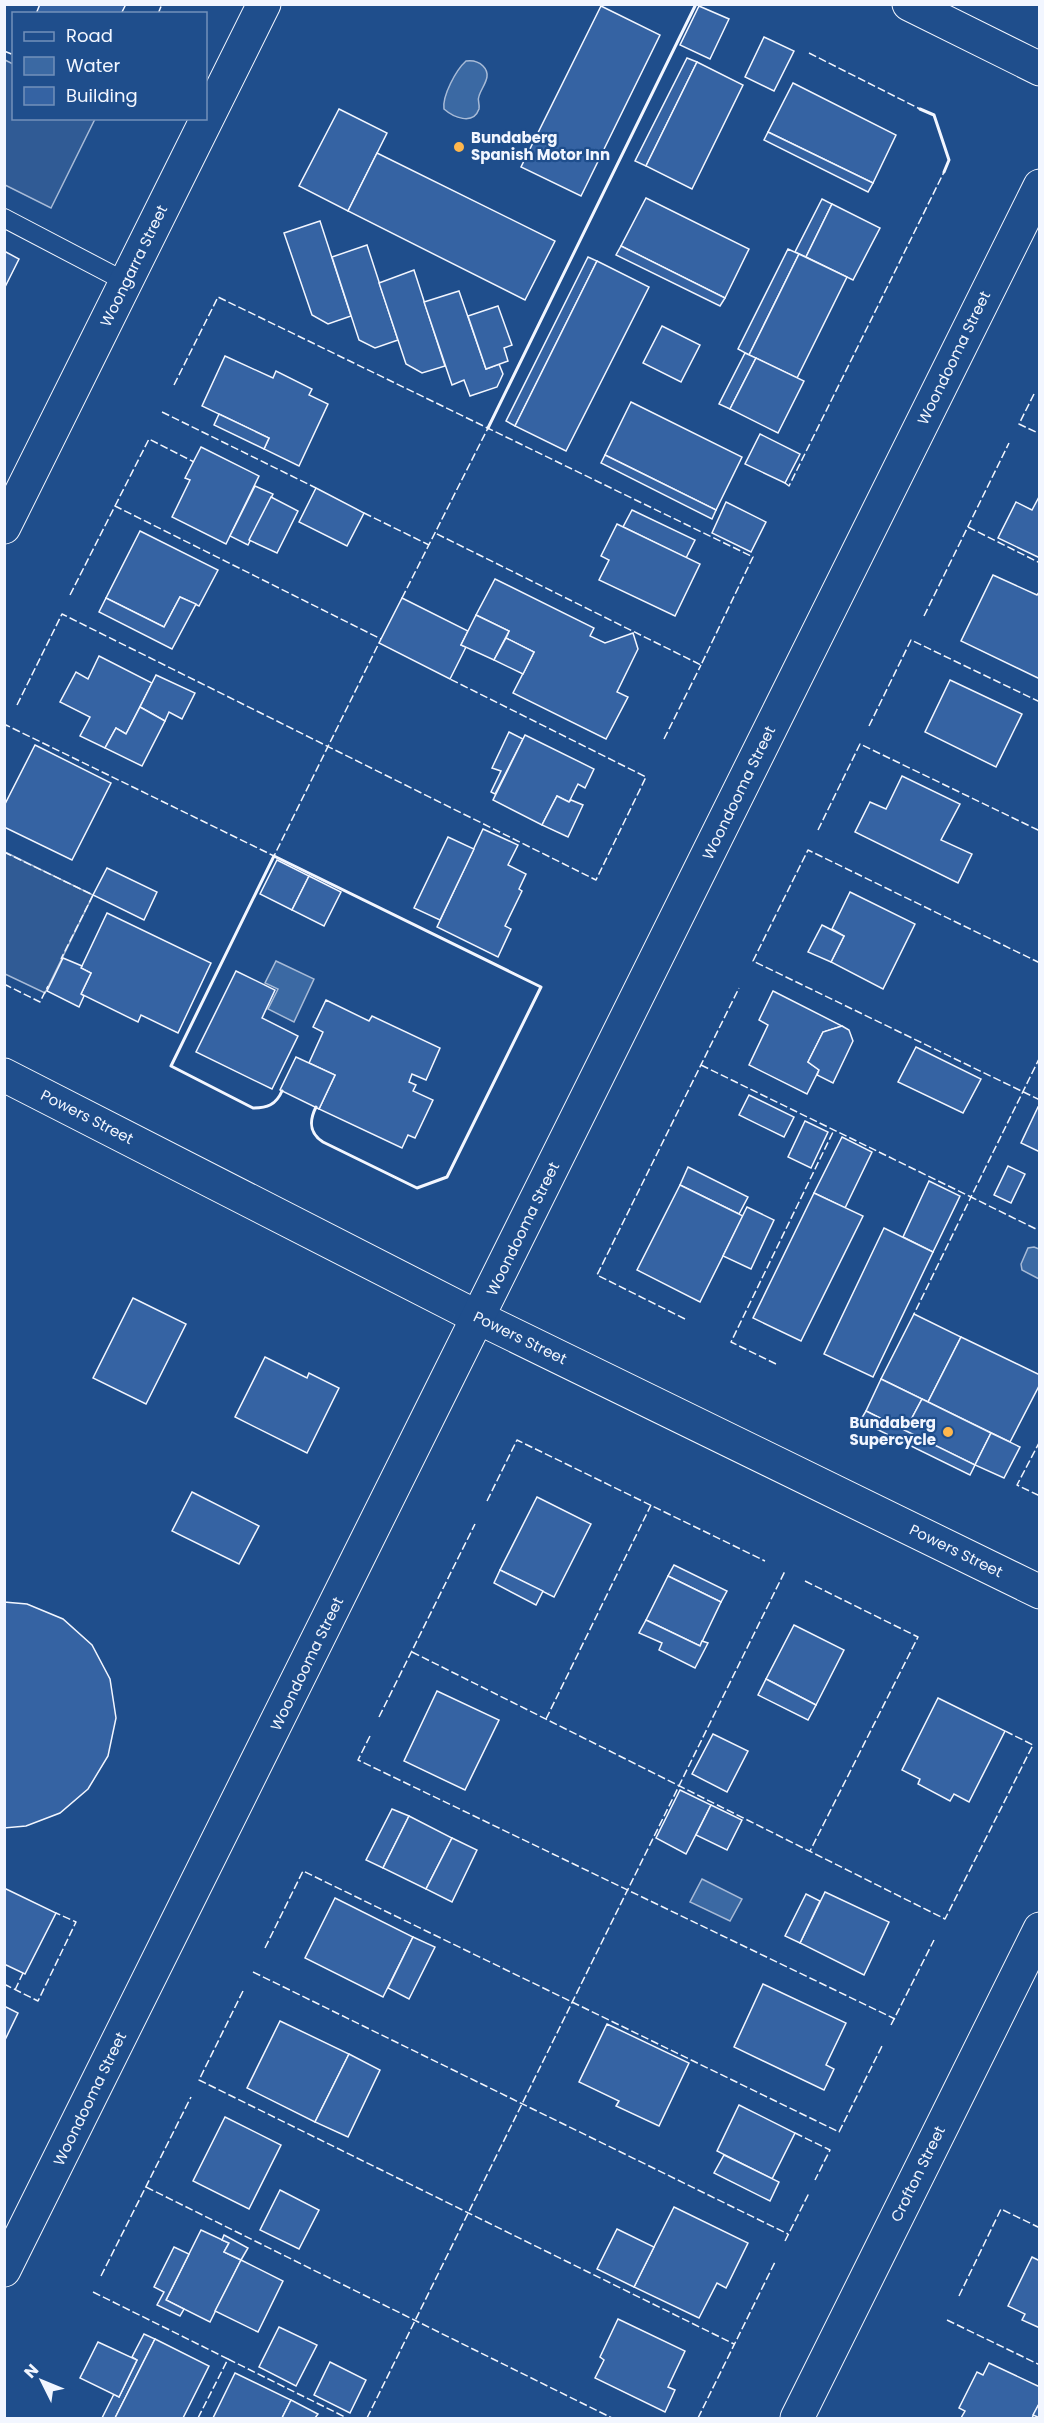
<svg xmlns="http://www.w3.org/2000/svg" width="1044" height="2423" font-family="Poppins,sans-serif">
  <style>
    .parking { fill: #305b95; stroke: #a8bbd7; stroke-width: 1.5 }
    .water { fill: #3b69a3; stroke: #a8bbd7; stroke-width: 1.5 }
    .building { fill: #3563a3; stroke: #f2f6ff; stroke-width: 1.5 }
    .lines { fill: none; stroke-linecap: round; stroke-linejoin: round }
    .lane-casing { stroke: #f2f6ff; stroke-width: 20 }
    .street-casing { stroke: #f2f6ff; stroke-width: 35 }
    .lane { stroke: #1f4e8c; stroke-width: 18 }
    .street { stroke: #1f4e8c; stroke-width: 33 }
    .fence { stroke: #f2f6ff; stroke-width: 1.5; stroke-dasharray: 8 3; stroke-linecap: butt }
    .wall { stroke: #f2f6ff; stroke-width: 3 }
    .poi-dot { fill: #ffb74d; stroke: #1f4e8c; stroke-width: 2 }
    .labels { text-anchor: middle; stroke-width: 4.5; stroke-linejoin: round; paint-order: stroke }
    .poi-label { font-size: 15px; font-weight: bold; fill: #f2f6ff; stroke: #1f4e8c; text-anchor: start }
    .street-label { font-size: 15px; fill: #f2f6ff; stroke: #1f4e8c }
  </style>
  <rect width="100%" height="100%" fill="#1f4e8c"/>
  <!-- parking -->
  <g class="parking">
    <polygon points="5,60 13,64 14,118 95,119 51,208 5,185"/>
    <polygon points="5,852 93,895 45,993 5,974"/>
  </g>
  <!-- water -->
  <g class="water">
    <path d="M 466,61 C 473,60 478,61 483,66 C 493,76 482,86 479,96 C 477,100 480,104 479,109 C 473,126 453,117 444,109 C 442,96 456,70 466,61 Z"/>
    <polygon points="276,961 314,979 294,1022 268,1009 278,989 265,983"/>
    <polygon points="1034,1247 1039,1249 1039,1279 1022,1270 1021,1264 1028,1248"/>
    <polygon points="702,1879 742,1899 730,1921 690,1902"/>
  </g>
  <!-- building -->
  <g class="building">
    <polygon points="40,4 126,4 121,14 36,14"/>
    <polygon points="601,6 660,35 581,196 521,167"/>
    <polygon points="699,6 729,19 710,59 680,45"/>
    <polygon points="764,37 794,51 774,91 745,77"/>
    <polygon points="687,58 697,62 646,166 635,161"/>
    <polygon points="697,62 743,85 692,189 646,166"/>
    <polygon points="793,83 896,135 873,183 768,132"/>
    <polygon points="339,109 387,133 348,211 299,186"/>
    <polygon points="768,132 873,183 868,192 764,140"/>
    <polygon points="377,153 555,241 525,300 348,211"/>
    <polygon points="646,198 749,249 725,298 621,246"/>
    <polygon points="822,199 832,204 806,257 795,252"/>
    <polygon points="832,204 880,228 853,280 806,257"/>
    <polygon points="320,221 351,316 328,324 312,315 284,233"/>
    <polygon points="367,245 398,340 375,348 359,340 332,257"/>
    <polygon points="621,246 725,298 720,306 616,255"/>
    <polygon points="788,249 799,254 749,355 738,349"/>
    <polygon points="4,251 19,259 4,289"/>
    <polygon points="799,254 847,277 797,378 749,355"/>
    <polygon points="588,257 597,261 515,426 506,421"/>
    <polygon points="597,261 649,287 566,451 515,426"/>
    <polygon points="414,270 445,366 422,373 406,364 379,283"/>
    <polygon points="459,291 486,369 499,364 503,374 497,387 470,396 464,380 452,385 424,302"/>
    <polygon points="498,306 512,345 504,348 508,361 486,369 468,316"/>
    <polygon points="662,326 700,345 681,382 643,363"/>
    <polygon points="745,353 756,358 730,409 719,404"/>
    <polygon points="225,356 273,378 276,371 312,389 309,395 328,404 299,466 264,449 269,438 202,406"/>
    <polygon points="756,358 804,381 778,433 730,409"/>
    <polygon points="631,402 742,457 716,510 605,455"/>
    <polygon points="219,414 269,438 264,449 214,425"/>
    <polygon points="760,434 800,454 785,483 745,464"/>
    <polygon points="201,447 259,476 226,544 172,517 190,480 185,478"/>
    <polygon points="605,455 716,510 712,519 601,463"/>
    <polygon points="255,486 273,494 248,545 230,536"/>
    <polygon points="316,488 364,513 347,546 299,522"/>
    <polygon points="1040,495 1040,558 998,538 1016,502 1032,510"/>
    <polygon points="271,497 298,511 277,553 249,540"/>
    <polygon points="726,502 766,522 751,552 712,533"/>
    <polygon points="632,510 695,540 686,558 623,527"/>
    <polygon points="617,524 700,564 675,616 599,580 609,560 601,556"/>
    <polygon points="140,531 218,570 199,606 180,597 164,627 106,598"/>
    <polygon points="993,575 1037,595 1040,591 1040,679 961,641"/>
    <polygon points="495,579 594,628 590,636 605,643 633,633 638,649 617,692 628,697 606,739 513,693 534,652 506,638 509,631 476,615"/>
    <polygon points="180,597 196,604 172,649 99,612 106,598 164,627"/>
    <polygon points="402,598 468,631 461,645 466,647 450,679 379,643"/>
    <polygon points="476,615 509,631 494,660 461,645"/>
    <polygon points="506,638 534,652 523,674 494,660"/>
    <polygon points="99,656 152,683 126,734 116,728 105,748 80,736 90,717 60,702 76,672 88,679"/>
    <polygon points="156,675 195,693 182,719 169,712 165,721 140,707"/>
    <polygon points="950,680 1022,714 996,767 925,732"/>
    <polygon points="140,707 165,721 142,766 105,748 116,728 126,734"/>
    <polygon points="509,732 523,739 495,794 491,792 501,771 492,768"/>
    <polygon points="525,735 594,769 585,788 578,784 569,802 557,796 542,825 493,800"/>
    <polygon points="35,745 111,783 72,860 4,827 4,806"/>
    <polygon points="902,776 960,804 941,840 972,854 958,883 855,832 870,802 886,809"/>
    <polygon points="557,796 569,802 571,800 583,805 568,837 542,825"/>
    <polygon points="483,829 518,845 508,865 526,874 519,889 522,891 505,926 511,929 498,957 437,927"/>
    <polygon points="448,837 474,849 440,920 414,908"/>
    <polygon points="277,860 309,876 292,910 260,894"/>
    <polygon points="107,868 157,892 144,920 93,895"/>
    <polygon points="309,876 341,892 324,926 292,910"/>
    <polygon points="850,892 915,924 883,989 831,962 844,936 832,929"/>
    <polygon points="107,913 211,963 178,1033 141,1015 138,1022 81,994 91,973 81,968"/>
    <polygon points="822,925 844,936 831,962 808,952"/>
    <polygon points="63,958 82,966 81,968 91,973 81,994 84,996 79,1007 47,991"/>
    <polygon points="236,971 275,990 262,1018 298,1036 272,1089 196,1052"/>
    <polygon points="773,991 842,1026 823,1032 808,1062 819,1070 807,1094 749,1065 768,1025 759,1020"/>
    <polygon points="326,1000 369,1021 372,1016 440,1048 426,1080 412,1074 409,1082 416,1085 413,1091 433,1100 415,1138 408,1135 402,1148 319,1109 335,1075 309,1063 323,1032 313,1027"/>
    <polygon points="842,1026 849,1030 853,1041 833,1083 817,1075 819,1070 808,1062 823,1032"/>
    <polygon points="916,1047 981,1079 963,1113 898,1082"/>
    <polygon points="296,1057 335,1075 319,1109 280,1090"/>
    <polygon points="749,1095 794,1117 784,1137 739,1115"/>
    <polygon points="1038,1107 1040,1108 1040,1152 1021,1143"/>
    <polygon points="805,1121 828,1132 811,1168 788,1157"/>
    <polygon points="842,1137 872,1152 845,1208 814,1193"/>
    <polygon points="1008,1166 1025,1174 1011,1203 994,1195"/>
    <polygon points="688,1167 748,1197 739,1214 680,1185"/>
    <polygon points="929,1181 960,1196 933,1252 903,1237"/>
    <polygon points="680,1185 743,1216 700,1302 637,1270"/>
    <polygon points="814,1193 863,1216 801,1341 753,1318"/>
    <polygon points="747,1207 774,1220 751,1269 723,1256"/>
    <polygon points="884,1228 933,1252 873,1377 824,1354"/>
    <polygon points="133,1298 186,1324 146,1404 93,1378"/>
    <polygon points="914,1314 961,1337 928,1402 881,1379"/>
    <polygon points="961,1337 1040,1375 1040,1384 1010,1442 928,1402"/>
    <polygon points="265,1357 307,1378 309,1373 339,1388 307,1453 235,1417"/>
    <polygon points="881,1379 922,1399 905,1431 866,1411"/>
    <polygon points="922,1399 991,1433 975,1465 905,1431"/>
    <polygon points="866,1411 975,1465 970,1475 860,1421"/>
    <polygon points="991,1433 1020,1447 1004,1478 975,1465"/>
    <polygon points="192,1492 259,1526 239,1564 172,1531"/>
    <polygon points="537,1497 591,1524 554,1597 500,1570"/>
    <polygon points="674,1565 727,1591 721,1602 668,1576"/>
    <polygon points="500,1570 543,1591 536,1605 494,1583"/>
    <polygon points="668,1576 721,1602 700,1646 646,1620"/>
    <polygon points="4,1602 27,1604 63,1619 92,1645 110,1679 116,1718 108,1756 88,1789 60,1813 26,1826 4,1828"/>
    <polygon points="646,1620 700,1646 702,1641 708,1643 695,1668 659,1650 662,1643 639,1633"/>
    <polygon points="794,1625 844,1650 816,1705 766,1679"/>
    <polygon points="766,1679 816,1705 808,1720 758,1695"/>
    <polygon points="437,1691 499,1720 465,1790 404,1761"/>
    <polygon points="938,1698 1005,1731 969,1802 954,1794 950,1801 918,1784 920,1779 902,1770"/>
    <polygon points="713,1734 748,1751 727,1792 692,1774"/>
    <polygon points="680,1790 711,1805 686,1854 656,1838"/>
    <polygon points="711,1805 742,1820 727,1850 696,1835"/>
    <polygon points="392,1809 409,1816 383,1868 366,1860"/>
    <polygon points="409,1816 452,1838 426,1889 383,1868"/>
    <polygon points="452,1838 477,1850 452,1902 426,1889"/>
    <polygon points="4,1888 56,1913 25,1974 4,1964"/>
    <polygon points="825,1892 889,1922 864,1975 800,1943"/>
    <polygon points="806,1894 820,1901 800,1943 785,1936"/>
    <polygon points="335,1898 413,1937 383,1997 305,1958"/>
    <polygon points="413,1937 435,1947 409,1999 388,1988"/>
    <polygon points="763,1984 846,2023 826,2065 834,2069 824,2090 734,2047"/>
    <polygon points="4,2006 18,2013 4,2042"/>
    <polygon points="280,2021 349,2054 315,2122 247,2088"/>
    <polygon points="607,2024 689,2063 659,2126 616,2106 619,2101 579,2082"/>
    <polygon points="349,2054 380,2070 348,2137 315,2122"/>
    <polygon points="739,2105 795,2133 772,2179 717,2151"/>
    <polygon points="225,2117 281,2145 249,2209 193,2181"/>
    <polygon points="724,2155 779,2182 770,2201 714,2173"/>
    <polygon points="280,2190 319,2210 299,2249 260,2230"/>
    <polygon points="674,2207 748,2243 726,2288 717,2283 699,2318 634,2287"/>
    <polygon points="617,2229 654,2247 634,2287 597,2269"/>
    <polygon points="201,2230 229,2243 224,2252 241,2260 210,2322 166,2300"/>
    <polygon points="224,2235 248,2248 241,2260 224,2252 229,2243 222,2240"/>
    <polygon points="174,2247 189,2254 166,2300 184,2309 180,2316 157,2305 164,2292 154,2287"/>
    <polygon points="1032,2257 1040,2261 1040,2328 1022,2320 1025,2314 1008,2306"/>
    <polygon points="241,2260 283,2281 258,2332 215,2311"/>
    <polygon points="618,2319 685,2351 668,2387 675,2390 665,2412 595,2378 604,2360 600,2357"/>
    <polygon points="279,2327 317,2345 296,2386 259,2367"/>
    <polygon points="144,2334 155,2339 115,2418 102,2418 114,2394 119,2397 137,2360 132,2357"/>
    <polygon points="155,2339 209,2366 183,2418 115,2418"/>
    <polygon points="98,2342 137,2360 119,2397 80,2378"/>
    <polygon points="330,2362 366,2380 350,2413 314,2395"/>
    <polygon points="989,2363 1040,2387 1040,2402 1032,2418 961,2418 965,2411 959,2408 977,2372 983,2375"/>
    <polygon points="235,2373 291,2400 282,2418 213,2418"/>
    <polygon points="291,2400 318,2414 315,2418 282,2418"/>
    <polygon points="1040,2402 1040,2418 1033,2415"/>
  </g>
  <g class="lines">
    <defs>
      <polyline id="lane" points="4,218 126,282"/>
      <g id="street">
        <polyline points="909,4 1040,69"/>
        <polyline points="4,527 264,4"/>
        <polyline points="4,1075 479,1318 1040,1592"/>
        <polyline points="4,2270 1040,186"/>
        <polyline points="797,2418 1040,1929"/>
      </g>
    </defs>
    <!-- lane casing -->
    <use href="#lane" class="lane-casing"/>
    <!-- street casing -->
    <use href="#street" class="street-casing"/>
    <!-- lane -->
    <use href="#lane" class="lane"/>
    <!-- street -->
    <use href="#street" class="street"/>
    <!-- fence -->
    <g class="fence">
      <polyline points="158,14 162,4"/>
      <polyline points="4,51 14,55"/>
      <polyline points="809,53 920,109"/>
      <polyline points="174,385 218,297 753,557 701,665 435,533"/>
      <polyline points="1034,394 1019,424 1040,434"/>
      <polyline points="162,412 316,488"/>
      <polyline points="785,483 789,486 944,172"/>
      <polyline points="115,506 149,439 194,462"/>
      <polyline points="364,513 429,545"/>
      <polyline points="968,527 1040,563"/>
      <polyline points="70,595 115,506 381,639"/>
      <polyline points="402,598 488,428"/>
      <polyline points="924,616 1009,443"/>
      <polyline points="17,705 62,614 596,880 646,777 450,679"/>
      <polyline points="869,726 911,640 1040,702"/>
      <polyline points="4,728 6,725 274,856 379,643"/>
      <polyline points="664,739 701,665"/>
      <polyline points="818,830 860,744 1040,831"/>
      <polyline points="4,852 93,895 61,959"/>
      <polyline points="1040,963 808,850 753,961 1040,1100"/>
      <polyline points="4,984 40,1002 48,986"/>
      <polyline points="1040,1057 971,1197 1040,1231"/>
      <polyline points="701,1065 971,1197 914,1314"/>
      <polyline points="685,1319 597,1275 739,988"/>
      <polyline points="776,1364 731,1342 834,1130"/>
      <polyline points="1040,1441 1017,1485 1040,1496"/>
      <polyline points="487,1501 517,1440 765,1561"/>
      <polyline points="805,1581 918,1637 810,1851"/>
      <polyline points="412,1652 945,1919 1033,1745 1005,1731"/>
      <polyline points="379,1717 475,1524"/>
      <polyline points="546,1719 651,1505"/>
      <polyline points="370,1736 358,1760 895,2019"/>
      <polyline points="265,1948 303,1871 839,2132 883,2044"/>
      <polyline points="253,1972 788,2234"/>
      <polyline points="4,1984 38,2001 76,1922 56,1913"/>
      <polyline points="15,1990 23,1973"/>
      <polyline points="243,1991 199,2080 734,2344"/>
      <polyline points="891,2025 934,1940"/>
      <polyline points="795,2133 830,2150 815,2180"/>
      <polyline points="146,2187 612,2418"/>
      <polyline points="785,2241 809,2193"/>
      <polyline points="101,2276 191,2097"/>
      <polyline points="93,2292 228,2359 198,2418"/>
      <polyline points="959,2296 1001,2209 1040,2228"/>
      <polyline points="947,2320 1040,2365"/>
      <polyline points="228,2359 347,2418"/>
      <polyline points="367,2418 785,1571"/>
      <polyline points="698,2418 775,2262"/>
    </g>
    <!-- wall -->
    <g class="wall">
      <polyline points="920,109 934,115 949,160 944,172"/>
      <polyline points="488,428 696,4"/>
      <path d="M 282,1091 C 276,1105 267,1108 253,1108 L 171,1066 L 274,856 L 541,987 L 447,1177 L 417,1188 L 323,1142 C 309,1133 309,1121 316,1107"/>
    </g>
  </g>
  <!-- markers -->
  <g class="poi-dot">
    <circle cx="459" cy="147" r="6"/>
    <circle cx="948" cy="1432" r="6"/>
  </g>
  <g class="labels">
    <!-- poi labels -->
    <g class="poi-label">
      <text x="471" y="143">Bundaberg<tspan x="471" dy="17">Spanish Motor Inn</tspan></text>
      <text x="936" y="1428" text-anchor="end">Bundaberg<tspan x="936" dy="17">Supercycle</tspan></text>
    </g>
    <!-- street labels -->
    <g class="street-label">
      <text transform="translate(134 266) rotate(-64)" y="5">Woongarra Street</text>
      <text transform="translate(954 358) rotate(-64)" y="5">Woondooma Street</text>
      <text transform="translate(739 793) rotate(-64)" y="5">Woondooma Street</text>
      <text transform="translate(87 1117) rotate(27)" y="5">Powers Street</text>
      <text transform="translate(523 1229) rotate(-64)" y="5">Woondooma Street</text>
      <text transform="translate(520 1338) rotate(26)" y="5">Powers Street</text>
      <text transform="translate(956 1551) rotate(26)" y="5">Powers Street</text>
      <text transform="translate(307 1664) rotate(-64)" y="5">Woondooma Street</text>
      <text transform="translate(90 2099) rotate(-64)" y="5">Woondooma Street</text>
      <text transform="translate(918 2174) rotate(-64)" y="5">Crofton Street</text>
    </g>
  </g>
  <!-- border -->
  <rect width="1044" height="2423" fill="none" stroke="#f2f6ff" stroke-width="12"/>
  <!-- legend -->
  <rect x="12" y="12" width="195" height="108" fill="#1f4e8c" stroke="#7391ba" stroke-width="1.5"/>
  <rect x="24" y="32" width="30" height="9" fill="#1f4e8c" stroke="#7391ba" stroke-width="1.5"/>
  <text x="66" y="42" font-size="18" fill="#f2f6ff">Road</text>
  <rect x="24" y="57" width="30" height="18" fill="#3b69a3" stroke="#7391ba" stroke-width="1.5"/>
  <text x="66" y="72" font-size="18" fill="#f2f6ff">Water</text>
  <rect x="24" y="87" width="30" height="18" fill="#3563a3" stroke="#7391ba" stroke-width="1.5"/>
  <text x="66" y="102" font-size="18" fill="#f2f6ff">Building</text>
  <!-- north arrow -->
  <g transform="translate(42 2381) rotate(313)" stroke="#1f4e8c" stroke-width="4.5" paint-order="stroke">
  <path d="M0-4.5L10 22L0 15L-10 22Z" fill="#f2f6ff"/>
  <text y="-9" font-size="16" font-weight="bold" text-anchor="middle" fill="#f2f6ff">N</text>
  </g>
</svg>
